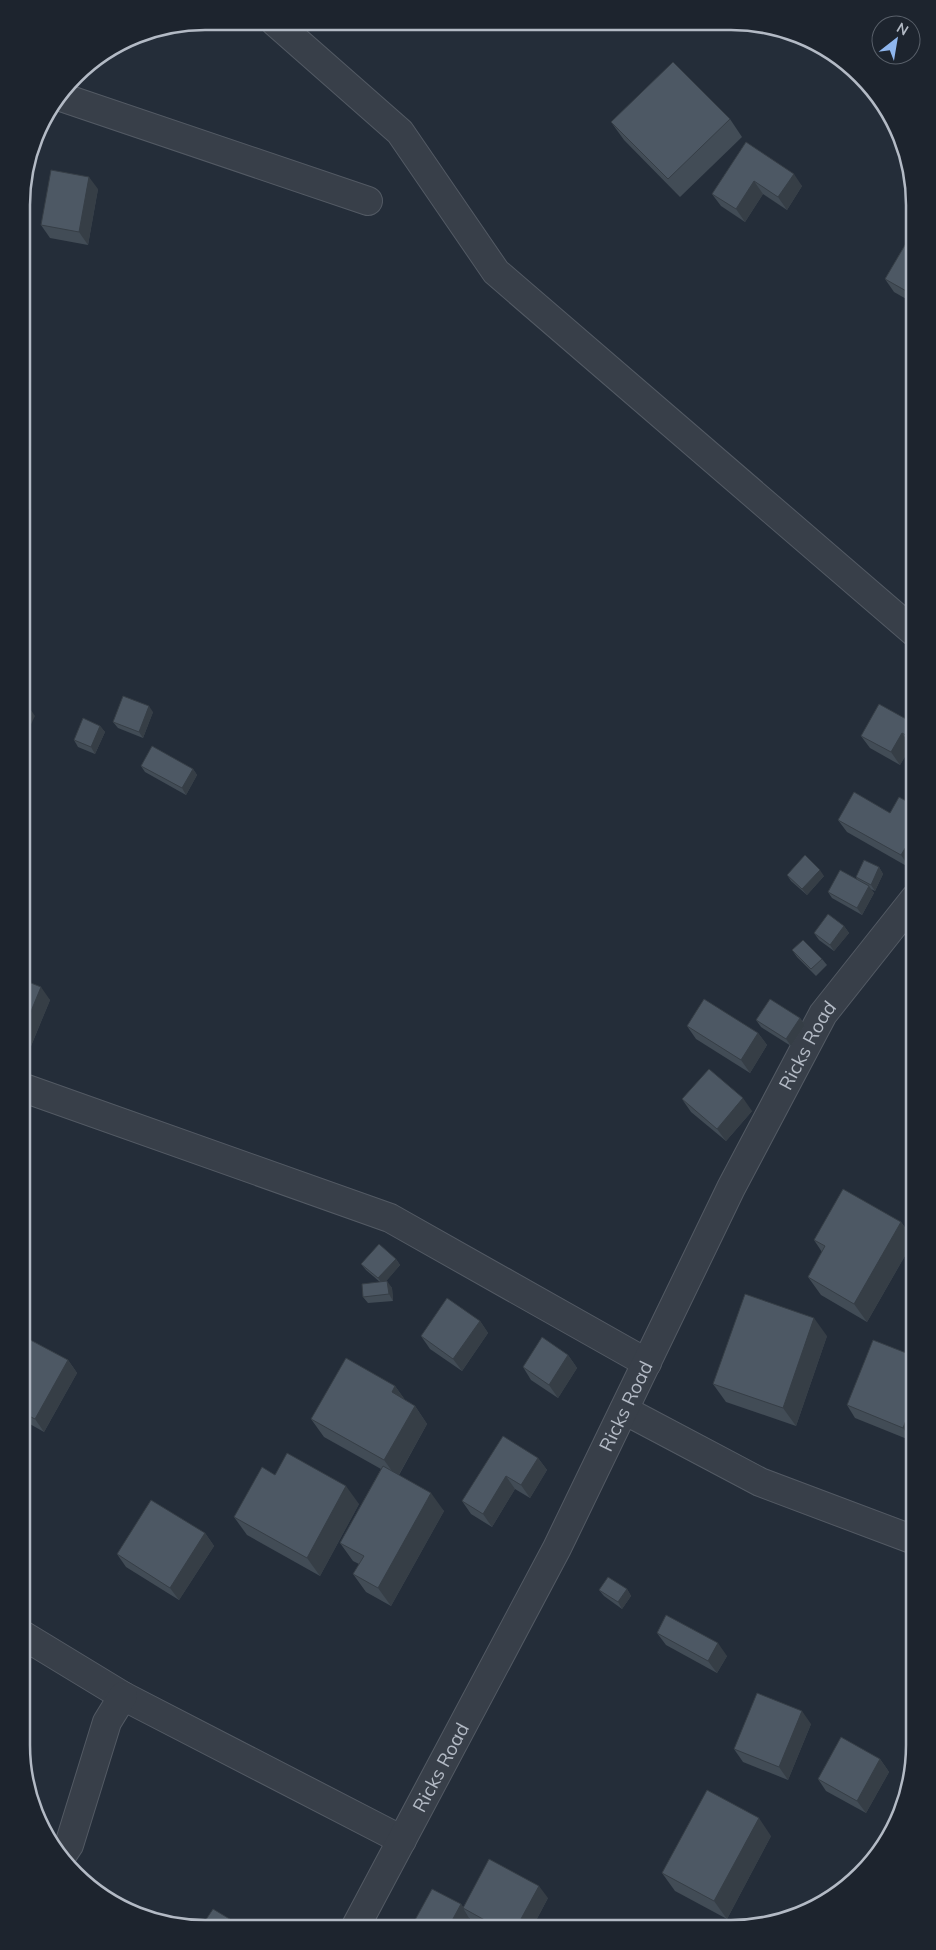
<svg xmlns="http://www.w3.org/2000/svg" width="936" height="1950" font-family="Mulish,sans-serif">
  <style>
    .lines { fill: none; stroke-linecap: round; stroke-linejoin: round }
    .minor-casing { stroke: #535a64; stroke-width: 30 }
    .minor { stroke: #383f49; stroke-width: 28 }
    .wall { fill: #424c56 }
    .shaded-wall { fill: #363e46 }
    .building { fill: #4d5864; stroke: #363e46 }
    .labels { text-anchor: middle; stroke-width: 5; stroke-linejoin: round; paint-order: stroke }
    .street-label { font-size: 19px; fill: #b3bac5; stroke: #1d242e }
    .rim { fill: none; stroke: #b3bac5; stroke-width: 2.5 }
  </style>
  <rect width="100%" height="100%" fill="#242d39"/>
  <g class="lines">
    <defs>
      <g id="minor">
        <polyline points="275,22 400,132 496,272 915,633"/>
        <polyline points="61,97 368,201"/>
        <polyline points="21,1087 390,1218 647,1363"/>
        <polyline points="624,1410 760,1482 914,1540"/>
        <polyline points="21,1634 123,1696 402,1840"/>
        <polyline points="61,1857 69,1845 107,1722 123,1696"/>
        <path id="s1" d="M 355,1928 L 557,1548 L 731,1188 L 823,1014 L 915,898"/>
      </g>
    </defs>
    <!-- minor casing -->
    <use href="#minor" class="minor-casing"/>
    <!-- minor -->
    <use href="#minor" class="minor"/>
  </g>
  <!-- wall -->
  <g class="wall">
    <polygon points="730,119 742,137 680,197 624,140 611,122"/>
    <polygon points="746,142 802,186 787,210 763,194 745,222 721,206 712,194"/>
    <polygon points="98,189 88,245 50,238 41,225"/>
    <polygon points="915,228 915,304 894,292 885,279"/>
    <polygon points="153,712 143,738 118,728 113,722"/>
    <polygon points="915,724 915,748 911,746 900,765 870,748 861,736"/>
    <polygon points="100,726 105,732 95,754 78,747 74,740"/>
    <polygon points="141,766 193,769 197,775 186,795 145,772"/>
    <polygon points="915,806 915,860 910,868 847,832 838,820 890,813"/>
    <polygon points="879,867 883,874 875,891 871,889 874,893 862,915 832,898 828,892 857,880 856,877"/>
    <polygon points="787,875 824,876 807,895 791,881"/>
    <polygon points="844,926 849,933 834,951 819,940 814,933"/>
    <polygon points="915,940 915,965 906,953"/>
    <polygon points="792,950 822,959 827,965 816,976 797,957"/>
    <polygon points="21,979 50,1000 31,1046 21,1042"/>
    <polygon points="800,1018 805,1025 791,1046 761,1027 756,1020"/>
    <polygon points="687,1026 758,1033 767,1045 750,1073 696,1039"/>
    <polygon points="682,1099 752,1111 726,1141 691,1112"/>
    <polygon points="901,1222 914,1240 867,1322 821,1295 808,1277 822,1252 814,1240"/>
    <polygon points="396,1259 400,1265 386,1281 392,1288 393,1301 368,1303 363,1297 380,1282 366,1270 361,1264"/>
    <polygon points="480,1321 488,1333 462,1371 430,1349 421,1336"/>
    <polygon points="21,1335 68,1360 77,1373 44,1432 21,1419"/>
    <polygon points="827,1336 796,1426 726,1402 713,1384"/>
    <polygon points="568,1355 577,1368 558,1398 531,1380 523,1367"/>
    <polygon points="914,1356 914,1434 912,1441 855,1418 847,1405"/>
    <polygon points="395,1386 405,1400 415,1406 427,1424 399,1475 444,1511 391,1606 366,1592 353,1574 359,1564 353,1561 340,1543 381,1469 324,1437 311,1419"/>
    <polygon points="538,1458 547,1470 530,1498 515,1489 492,1527 471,1514 462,1501"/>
    <polygon points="275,1475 359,1504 320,1576 247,1535 234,1517"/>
    <polygon points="205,1533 214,1546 179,1600 126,1567 117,1554"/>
    <polygon points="627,1589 631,1596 622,1609 604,1596 599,1590"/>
    <polygon points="657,1633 727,1656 717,1673 666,1645"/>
    <polygon points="811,1724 788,1780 743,1762 734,1749"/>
    <polygon points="880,1759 889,1772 866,1813 826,1791 818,1779"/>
    <polygon points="771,1836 727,1919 675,1891 662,1873"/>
    <polygon points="548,1898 532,1928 485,1928 472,1921 469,1918 464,1928 420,1928 415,1920 461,1904 463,1907"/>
  </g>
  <!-- shaded-wall -->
  <g class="shaded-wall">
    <polygon points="794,174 802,186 787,210 778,197"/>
    <polygon points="89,177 98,189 88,245 79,232"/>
    <polygon points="754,181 763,194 745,222 736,209"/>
    <polygon points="26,703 35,716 22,743 22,712"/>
    <polygon points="149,706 153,712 143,738 139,732"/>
    <polygon points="100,726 105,732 95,754 91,747"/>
    <polygon points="902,733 911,746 900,765 891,752"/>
    <polygon points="193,769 197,775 186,795 182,788"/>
    <polygon points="915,832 915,860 910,868 901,855"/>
    <polygon points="879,867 883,874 875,891 871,885"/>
    <polygon points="820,870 824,876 807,895 802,889"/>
    <polygon points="869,886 874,893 862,915 857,908"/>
    <polygon points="844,926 849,933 834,951 830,945"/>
    <polygon points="41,987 50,1000 31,1046 22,1033"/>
    <polygon points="800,1018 805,1025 791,1046 786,1039"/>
    <polygon points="758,1033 767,1045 750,1073 741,1060"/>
    <polygon points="743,1098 752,1111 726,1141 717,1129"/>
    <polygon points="901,1222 914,1240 867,1322 854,1304"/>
    <polygon points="396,1259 400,1265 383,1285 378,1278"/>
    <polygon points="387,1281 392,1288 393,1301 389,1294"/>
    <polygon points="814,1318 827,1336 796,1426 783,1408"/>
    <polygon points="480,1321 488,1333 462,1371 453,1359"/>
    <polygon points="568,1355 577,1368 558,1398 549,1385"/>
    <polygon points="68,1360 77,1373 44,1432 35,1419"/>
    <polygon points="395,1386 408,1404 392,1392"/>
    <polygon points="914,1400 914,1434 912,1441 903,1428"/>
    <polygon points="415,1406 427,1424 397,1478 384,1460"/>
    <polygon points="538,1458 547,1470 530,1498 521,1485"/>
    <polygon points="506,1476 515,1489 492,1527 483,1514"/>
    <polygon points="346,1486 359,1504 320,1576 307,1558"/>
    <polygon points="431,1493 444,1511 391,1606 378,1588"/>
    <polygon points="205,1533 214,1546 179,1600 170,1588"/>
    <polygon points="627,1589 631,1596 622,1609 618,1602"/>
    <polygon points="718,1643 727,1656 717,1673 708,1661"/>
    <polygon points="802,1711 811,1724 788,1780 779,1767"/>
    <polygon points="880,1759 889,1772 866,1813 857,1801"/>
    <polygon points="759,1818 771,1836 727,1919 714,1901"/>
    <polygon points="539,1886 548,1898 532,1928 516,1928"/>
    <polygon points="461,1904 465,1909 463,1908 469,1918 464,1928 448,1928"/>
  </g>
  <!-- building -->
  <g class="building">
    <polygon points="673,62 730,119 668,179 611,122"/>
    <polygon points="746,142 794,174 778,197 754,181 736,209 712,194"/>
    <polygon points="51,170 89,177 79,232 41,225"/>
    <polygon points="915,228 915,296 885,279"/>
    <polygon points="123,696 149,706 139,732 113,722"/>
    <polygon points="22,701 26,703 22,712"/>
    <polygon points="879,704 915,724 915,740 902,733 891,752 861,736"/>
    <polygon points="83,718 100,726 91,747 74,740"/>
    <polygon points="152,746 193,769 182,788 141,766"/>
    <polygon points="854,792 890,813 899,797 915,806 915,832 901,855 838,820"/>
    <polygon points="805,855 820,870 802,889 787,875"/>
    <polygon points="864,860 879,867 871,885 856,877"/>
    <polygon points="840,870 869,886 857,908 828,892"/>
    <polygon points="828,914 844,926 830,945 814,933"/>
    <polygon points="803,940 822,959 811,969 792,950"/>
    <polygon points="915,940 915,959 906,953"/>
    <polygon points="21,979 41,987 22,1033 21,1033"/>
    <polygon points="704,999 758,1033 741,1060 687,1026"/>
    <polygon points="770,999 800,1018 786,1039 756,1020"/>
    <polygon points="709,1069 743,1098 717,1129 682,1099"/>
    <polygon points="843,1189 901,1222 854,1304 808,1277 825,1246 814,1240"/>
    <polygon points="379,1244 396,1259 378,1278 361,1264"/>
    <polygon points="387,1281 389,1294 363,1297 362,1284"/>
    <polygon points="745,1294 814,1318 783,1408 713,1384"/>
    <polygon points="447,1298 480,1321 453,1359 421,1336"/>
    <polygon points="21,1335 68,1360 35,1419 21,1412"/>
    <polygon points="542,1337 568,1355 549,1385 523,1367"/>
    <polygon points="873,1340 914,1356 914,1400 903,1428 847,1405"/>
    <polygon points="346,1358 395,1386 392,1392 415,1406 384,1460 311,1419"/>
    <polygon points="503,1436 538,1458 521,1485 506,1476 483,1514 462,1501"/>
    <polygon points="287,1453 346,1486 307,1558 234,1517 262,1467 275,1475"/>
    <polygon points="383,1466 431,1493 378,1588 353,1574 364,1556 340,1543"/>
    <polygon points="151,1500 205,1533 170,1588 117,1554"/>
    <polygon points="608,1577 627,1589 618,1602 599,1590"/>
    <polygon points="666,1615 718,1643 708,1661 657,1633"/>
    <polygon points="757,1693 802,1711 779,1767 734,1749"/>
    <polygon points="841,1737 880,1759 857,1801 818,1779"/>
    <polygon points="707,1790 759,1818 714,1901 662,1873"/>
    <polygon points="489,1859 539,1886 516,1928 499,1928 463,1908"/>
    <polygon points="432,1889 461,1904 448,1928 428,1928 415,1920"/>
    <polygon points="213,1909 243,1927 201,1927"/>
    <polygon points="578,1924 586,1928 576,1928"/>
  </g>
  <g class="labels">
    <!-- street labels -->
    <g class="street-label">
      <text dy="7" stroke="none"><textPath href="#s1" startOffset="992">Ricks Road</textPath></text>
      <text dy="7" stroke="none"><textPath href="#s1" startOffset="588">Ricks Road</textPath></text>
      <text dy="7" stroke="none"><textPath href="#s1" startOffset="182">Ricks Road</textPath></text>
    </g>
  </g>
  <!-- crop -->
  <path d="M0 0H936V1950H0ZM205 30H731A175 175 0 0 1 906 205V1745A175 175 0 0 1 731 1920H205A175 175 0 0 1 30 1745V205A175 175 0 0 1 205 30Z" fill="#1d242e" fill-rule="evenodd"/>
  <path class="rim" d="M205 30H731A175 175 0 0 1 906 205V1745A175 175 0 0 1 731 1920H205A175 175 0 0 1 30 1745V205A175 175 0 0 1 205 30Z"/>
  <!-- north arrow -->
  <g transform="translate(896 40) rotate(31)"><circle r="24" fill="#1d242e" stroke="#59606a"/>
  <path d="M0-4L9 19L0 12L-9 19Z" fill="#8fb6ee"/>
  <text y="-8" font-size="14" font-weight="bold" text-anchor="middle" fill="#b3bac5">N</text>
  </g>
</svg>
